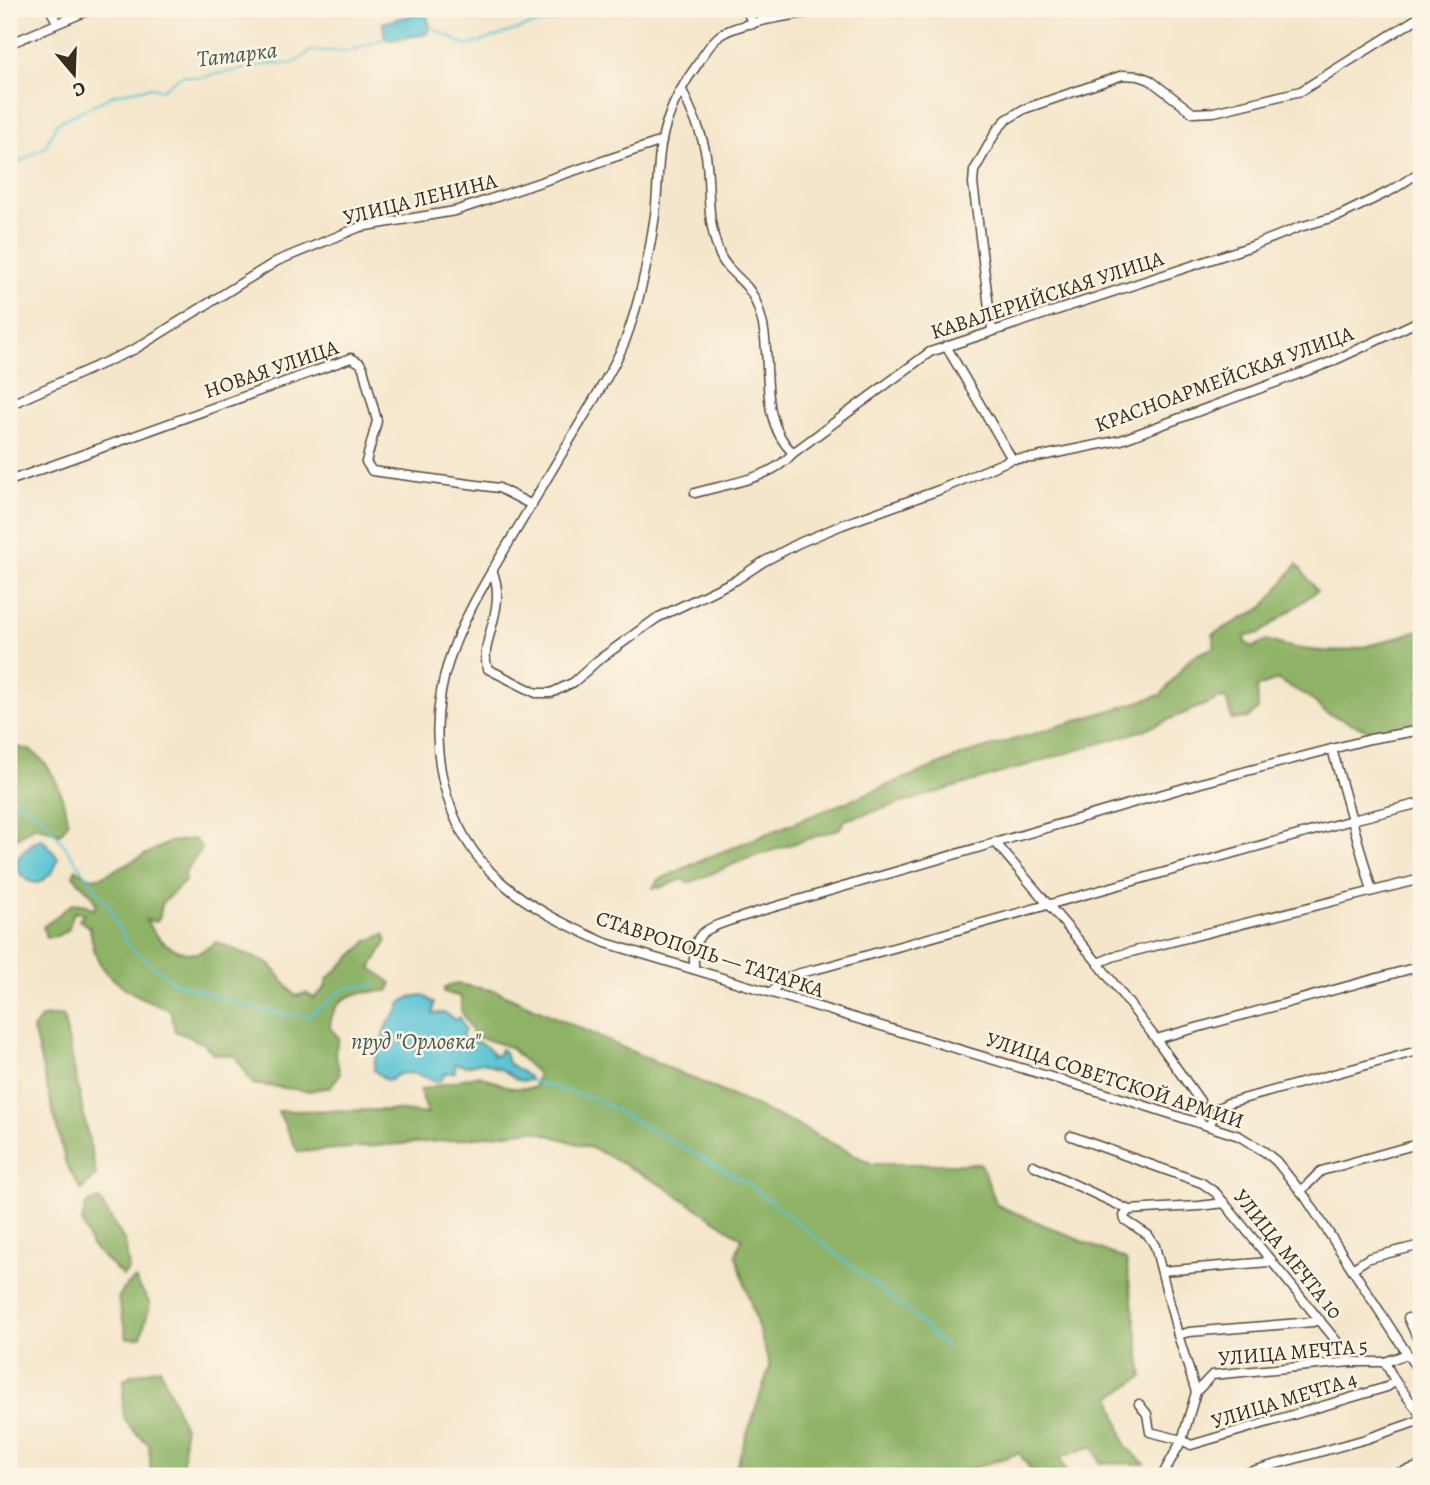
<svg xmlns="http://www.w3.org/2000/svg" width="1430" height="1485" font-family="Alegreya,serif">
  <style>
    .forest { fill: #8eb266; stroke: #646e42; stroke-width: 2 }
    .water { fill: #5bc5d5; stroke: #4b787a; stroke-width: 2 }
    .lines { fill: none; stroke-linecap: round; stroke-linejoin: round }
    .stream { stroke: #5bc5d5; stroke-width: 2 }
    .minor-casing { stroke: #574638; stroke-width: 11 }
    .minor { stroke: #fff; stroke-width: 8 }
    .labels { text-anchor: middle; stroke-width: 5; stroke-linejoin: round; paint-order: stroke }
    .street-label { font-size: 21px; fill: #3b2a1e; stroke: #fcf5e5 }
    .water-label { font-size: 23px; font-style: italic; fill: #455855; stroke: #fcf5e5 }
  </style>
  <rect width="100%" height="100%" fill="#fcf5e5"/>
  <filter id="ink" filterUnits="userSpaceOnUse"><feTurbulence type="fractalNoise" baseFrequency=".0143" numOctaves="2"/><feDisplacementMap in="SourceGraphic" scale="14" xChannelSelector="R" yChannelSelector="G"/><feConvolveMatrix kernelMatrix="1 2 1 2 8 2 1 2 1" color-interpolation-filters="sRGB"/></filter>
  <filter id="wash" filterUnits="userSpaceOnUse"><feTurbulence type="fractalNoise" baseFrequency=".00686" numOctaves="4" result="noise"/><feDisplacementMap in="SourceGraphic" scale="28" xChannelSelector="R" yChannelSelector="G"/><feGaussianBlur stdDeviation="1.57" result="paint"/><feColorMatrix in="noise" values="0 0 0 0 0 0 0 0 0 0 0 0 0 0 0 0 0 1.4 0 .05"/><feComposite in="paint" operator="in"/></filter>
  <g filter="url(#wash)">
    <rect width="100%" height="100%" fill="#f4e6cb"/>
    <!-- forest -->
    <g class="forest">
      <path d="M 1297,564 L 1317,591 L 1260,633 L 1246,636 L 1245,643 L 1254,647 L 1266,640 C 1325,661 1364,650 1421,629 L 1421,690 L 1417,693 L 1417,702 L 1421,701 L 1421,728 L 1396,733 L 1373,732 L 1326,713 L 1309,697 L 1278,680 L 1257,687 L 1258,709 L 1248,718 L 1232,720 L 1226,698 L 1218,699 L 1144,730 L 845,820 L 839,829 L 746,859 L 689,883 L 683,879 L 659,888 L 653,888 L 658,880 L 709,857 L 963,755 L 1161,695 L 1191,657 L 1215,647 L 1213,634 L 1264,607 Z"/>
      <path d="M 9,746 C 15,747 25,748 31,751 C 54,765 64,798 68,823 L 60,834 L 35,826 L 9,843 Z"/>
      <path d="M 194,839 L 202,848 L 185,873 L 185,881 L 161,904 L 160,917 L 156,922 L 146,920 C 155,938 174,955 196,953 C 203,952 210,946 216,942 L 270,964 L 295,996 L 306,993 L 314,998 L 325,988 L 327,979 L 368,941 L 384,934 L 387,941 L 371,968 L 392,983 L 388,991 C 359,992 332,993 330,1028 L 339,1038 L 335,1051 L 340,1074 L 330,1087 L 308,1091 L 253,1084 L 235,1056 L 214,1054 L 203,1043 L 175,1031 L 170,1010 C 147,1001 115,987 101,965 C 94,954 92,941 90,928 L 79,920 L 84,914 L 74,912 L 68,930 L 57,936 L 46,937 L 43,927 L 73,903 L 87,905 L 93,910 L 96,905 L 93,896 L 73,876 L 76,869 L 92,878 L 103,876 L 170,842 Z"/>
      <polygon points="458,984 496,991 793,1123 872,1164 981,1164 997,1205 1126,1260 1143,1377 1111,1397 1126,1447 1145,1464 1100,1463 1093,1446 1061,1457 1067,1476 1035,1476 1019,1453 971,1469 968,1476 733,1476 770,1366 736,1255 742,1238 660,1184 597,1150 533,1130 454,1140 298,1152 278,1111 394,1110 428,1114 420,1090 479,1075 511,1088 534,1088 538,1074 510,1047 474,1036 461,1010 461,997 444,992 444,987"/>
      <polygon points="63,1015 96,1175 81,1190 66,1164 33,1029 42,1017"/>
      <polygon points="99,1199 125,1242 129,1269 123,1276 91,1246 82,1222 86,1204"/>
      <polygon points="135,1279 150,1304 141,1337 127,1338 118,1299 123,1289"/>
      <path d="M 160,1368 L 184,1428 L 183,1471 L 188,1476 L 151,1476 L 149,1444 C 117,1419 123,1417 124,1379 L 132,1375 Z"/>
    </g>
    <!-- water -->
    <g class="water">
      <polygon points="419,13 426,13 430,27 426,34 391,40 385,38 383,23"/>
      <path d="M 42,839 L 58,858 C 55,872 49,876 38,883 C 25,882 21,876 15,865 C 17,855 32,842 42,839 Z"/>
      <path d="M 423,995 L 434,1003 L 433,1013 L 445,1013 L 455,1020 L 459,1017 L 465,1030 L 462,1035 L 463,1039 C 473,1039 489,1045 494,1056 L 498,1055 L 501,1049 L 505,1052 L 508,1063 L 529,1077 L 530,1080 C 518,1083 513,1076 504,1071 C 497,1067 490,1066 483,1062 L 466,1066 L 455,1064 L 455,1072 L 445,1073 L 441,1080 L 435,1082 C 423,1075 403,1067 391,1080 L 386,1080 L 374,1070 L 374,1064 L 386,1026 L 398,1011 L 401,1003 L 410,997 Z"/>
    </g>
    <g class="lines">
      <!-- stream -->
      <g class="stream">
        <polyline points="431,27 467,46 525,27 613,9"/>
        <path d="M 9,168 L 45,147 L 57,123 L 116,94 L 153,87 L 162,90 L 182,75 L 197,78 L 274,63 C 291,66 297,63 310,51 L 350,51 L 385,38"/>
        <polyline points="9,796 44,818 109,906 127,944 173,982 261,1010 308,1017 347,987 376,985"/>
        <polyline points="531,1081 597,1100 746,1182 913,1315 946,1348"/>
      </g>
    </g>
  </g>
  <g filter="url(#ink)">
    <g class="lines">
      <defs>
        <g id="minor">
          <polyline points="50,9 57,22"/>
          <polyline points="746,9 753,24"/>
          <path d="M 832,9 C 806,14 736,21 718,37 C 710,44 703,55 697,65 C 686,80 675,98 669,116 C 656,147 659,183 655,215 C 649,257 640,301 625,341 C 615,366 600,389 586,413 C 562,453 538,494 514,534 C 466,614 421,683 443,781 C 464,873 526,907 606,943 L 1127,1100 L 1239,1136 L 1265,1152 L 1276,1161 L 1306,1198 L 1421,1375"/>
          <polyline points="9,44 92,9"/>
          <path d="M 682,90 C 691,111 702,132 706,155 C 711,191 705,217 720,255 C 726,269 737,275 747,287 C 755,296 759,309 762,321 C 773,363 757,419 793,453 L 930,352 L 1252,246 L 1300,227 L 1341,215 L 1394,189 L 1421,171"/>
          <polyline points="992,330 973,183 974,171 997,130 1006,120 1024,109 1123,75 1139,76 1150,80 1193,113 1214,112 1301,91 1421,16"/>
          <polyline points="946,346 1012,459"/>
          <polyline points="9,405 135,349 277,261 360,227 455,211 662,141"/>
          <polyline points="9,481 351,358 360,363 363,368 377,421 366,462 372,471 499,488 532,505"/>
          <path d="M 695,493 C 726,484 772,479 793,453"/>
          <path d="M 492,570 C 509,609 477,644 488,669 L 536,693 L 551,693 L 574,682 L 597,661 L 657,618 L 736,580 L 763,562 L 799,543 L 842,525 L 939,490 L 1012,459 L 1032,458 L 1121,440 L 1331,362 L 1421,320"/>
          <polyline points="1332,749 1372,891"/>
          <polyline points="995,842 1098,963 1156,1039 1200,1101 1199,1123"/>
          <polyline points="1098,963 1115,956 1421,879"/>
          <path d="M 694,969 C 694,959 693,945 700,936 C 707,925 744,917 757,912 L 1201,783 L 1370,739 L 1421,730"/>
          <path d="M 773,992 C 780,974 807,972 825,967 L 1352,820 L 1421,803"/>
          <polyline points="1156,1039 1421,966"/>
          <polyline points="1209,1126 1218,1108 1228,1103 1421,1050"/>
          <polyline points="1071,1136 1202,1183 1216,1193 1343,1349 1350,1362"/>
          <polyline points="1033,1165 1129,1210"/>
          <polyline points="1301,1191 1321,1171 1421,1143"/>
          <polyline points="1129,1210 1124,1216 1125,1220 1148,1235 1155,1246 1178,1335 1196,1392"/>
          <polyline points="1129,1210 1199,1206 1225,1203"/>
          <polyline points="1352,1269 1369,1258 1421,1245"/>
          <polyline points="1162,1271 1269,1262 1271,1259"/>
          <polyline points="1408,1318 1421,1346"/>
          <polyline points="1178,1335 1189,1332 1313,1322 1320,1320"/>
          <polyline points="1411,1359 1421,1352"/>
          <polyline points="1385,1362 1395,1381 1421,1415"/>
          <polyline points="1139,1404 1147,1414 1150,1432 1182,1440 1191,1445 1387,1387 1395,1381"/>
          <polyline points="1162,1476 1182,1440 1196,1392 1212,1375 1350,1362 1385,1362 1407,1354"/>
          <polyline points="1234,1476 1366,1439 1421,1420"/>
          <polyline points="1388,1476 1421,1466"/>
        </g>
      </defs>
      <!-- minor casing -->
      <use href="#minor" class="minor-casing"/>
      <!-- minor -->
      <use href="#minor" class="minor"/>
    </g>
  </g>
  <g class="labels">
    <!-- street labels -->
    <g class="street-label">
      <text transform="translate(420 199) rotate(-14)" y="7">УЛИЦА ЛЕНИНА</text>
      <text transform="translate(1047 295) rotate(-18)" y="7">КАВАЛЕРИЙСКАЯ УЛИЦА</text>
      <text transform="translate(271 369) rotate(-19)" y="7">НОВАЯ УЛИЦА</text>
      <text transform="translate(1224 379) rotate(-20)" y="7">КРАСНОАРМЕЙСКАЯ УЛИЦА</text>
      <text transform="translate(710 954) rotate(18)" y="7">СТАВРОПОЛЬ — ТАТАРКА</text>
      <text transform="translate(1115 1080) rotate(18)" y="7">УЛИЦА СОВЕТСКОЙ АРМИИ</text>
      <text transform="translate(1288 1254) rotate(51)" y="7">УЛИЦА МЕЧТА 10</text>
      <text transform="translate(1293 1352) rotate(-5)" y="7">УЛИЦА МЕЧТА 5</text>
      <text transform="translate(1284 1400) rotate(-17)" y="7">УЛИЦА МЕЧТА 4</text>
    </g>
    <!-- water labels -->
    <g class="water-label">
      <text transform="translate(237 54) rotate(-7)" y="8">Татарка</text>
      <text x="416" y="1049">пруд "Орловка"</text>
    </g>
  </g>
  <!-- margin -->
  <rect width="1430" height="1485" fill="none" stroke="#fcf5e5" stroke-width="35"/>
  <!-- north arrow -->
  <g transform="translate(74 74) rotate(161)" stroke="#fcf5e5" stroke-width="5" paint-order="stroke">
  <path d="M0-5L12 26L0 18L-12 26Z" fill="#3b2a1e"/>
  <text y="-10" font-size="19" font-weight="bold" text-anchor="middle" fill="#3b2a1e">С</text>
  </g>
</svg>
